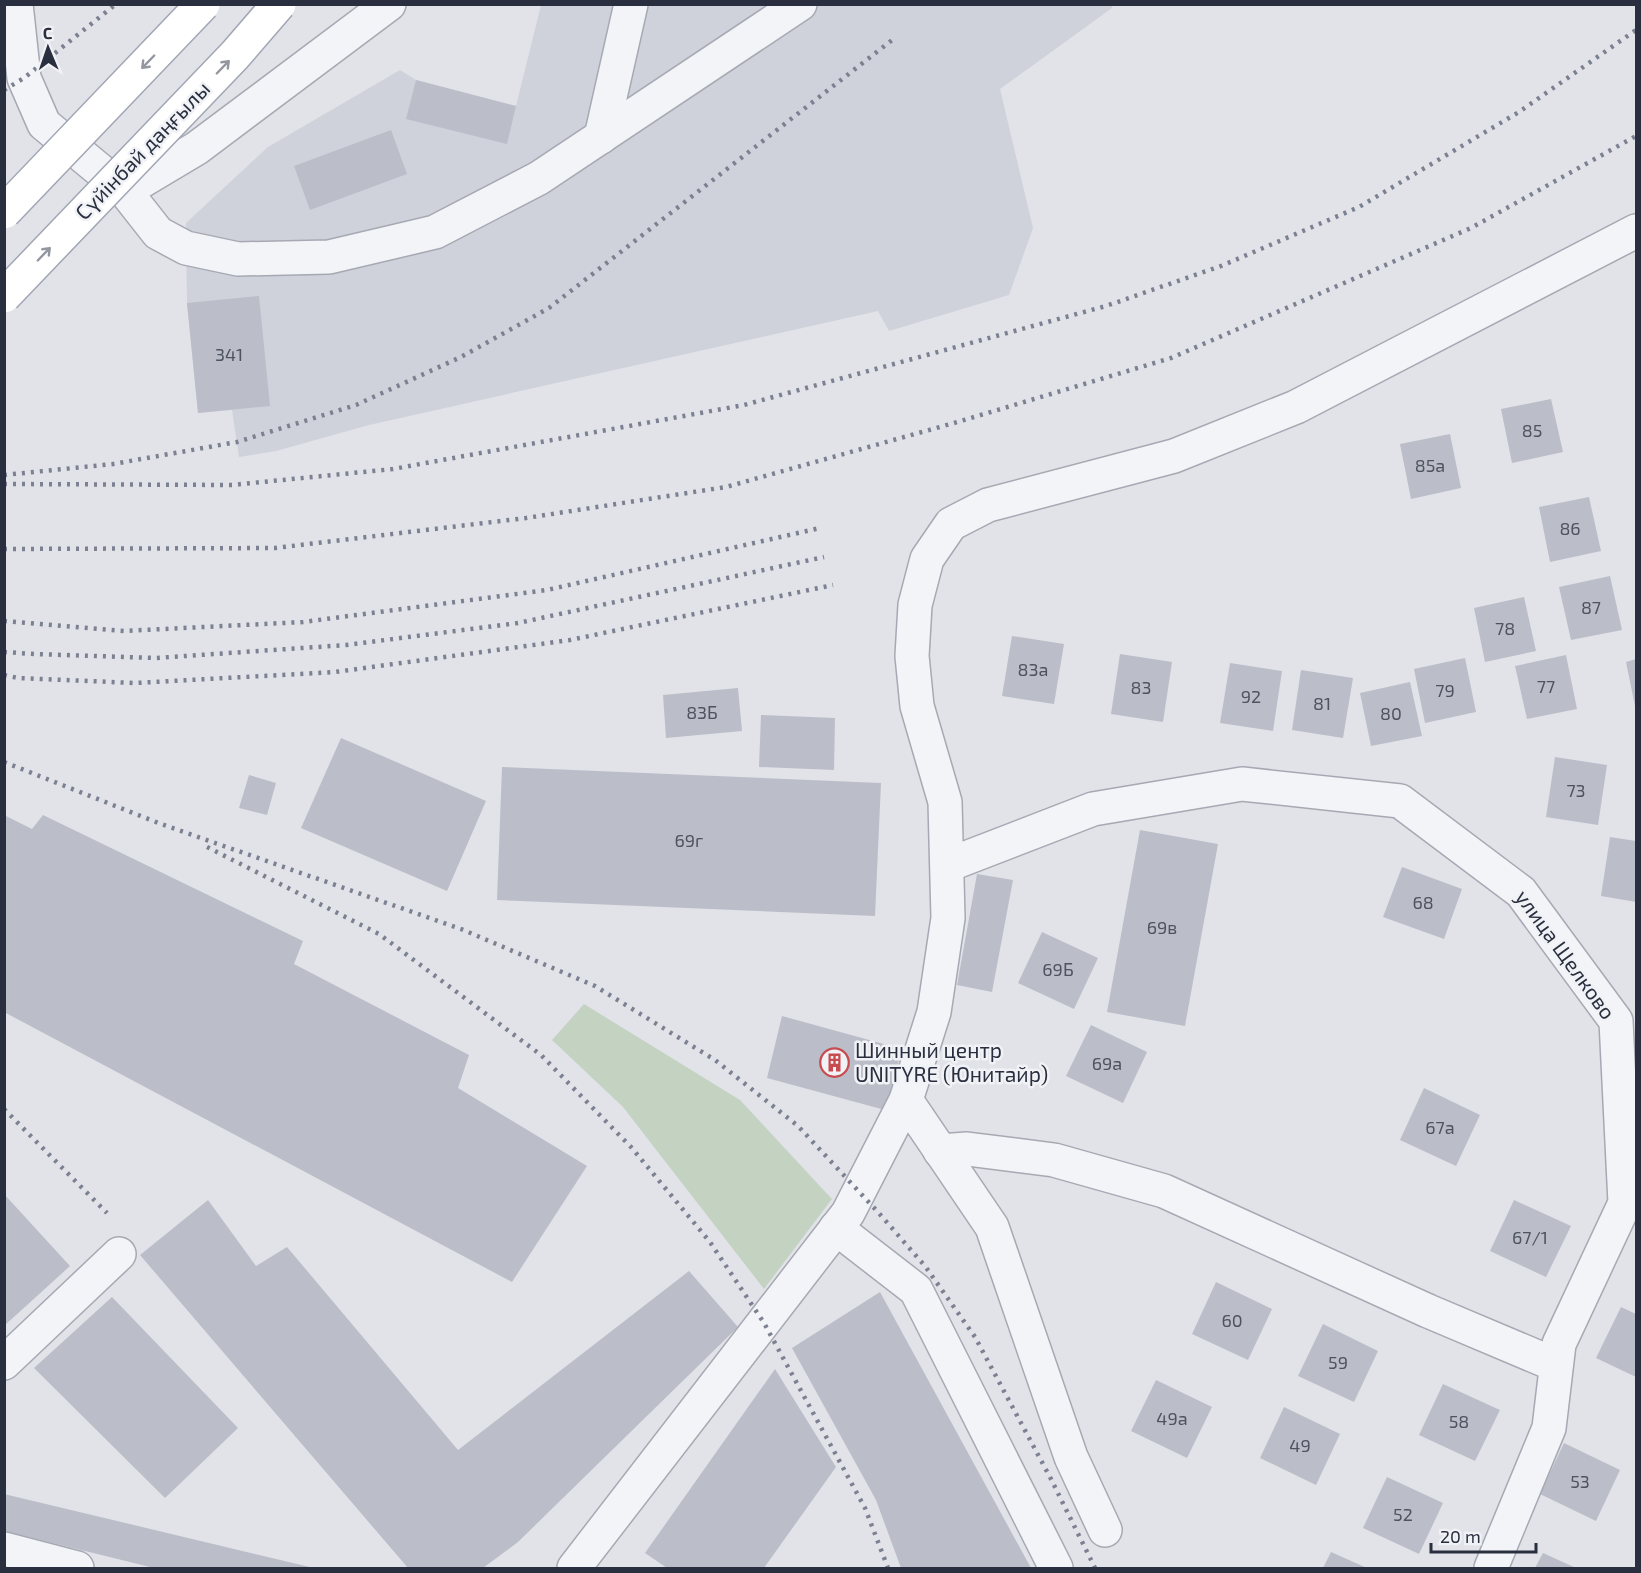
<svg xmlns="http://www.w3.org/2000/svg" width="1641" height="1573" font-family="'Exo 2',sans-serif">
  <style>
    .built { fill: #cfd2da }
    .green { fill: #c4d2c2 }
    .building { fill: #bbbec8 }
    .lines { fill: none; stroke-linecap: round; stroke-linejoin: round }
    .minor-casing { stroke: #a6a9b3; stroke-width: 36 }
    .minor { stroke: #f3f4f7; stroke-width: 33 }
    .rail { stroke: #7b8191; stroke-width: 4.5; stroke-dasharray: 3 6; stroke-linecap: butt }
    .major-bridge-casing { stroke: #a1a6b4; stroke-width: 36; stroke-linecap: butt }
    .major-bridge { stroke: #fff; stroke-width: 33 }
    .oneway { stroke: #94979f }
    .labels { text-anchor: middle; stroke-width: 5; stroke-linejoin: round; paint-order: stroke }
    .number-label { font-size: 18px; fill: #4e5361 }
    .street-label { font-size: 21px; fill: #2a2f3f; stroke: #f0f2f6 }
    .poi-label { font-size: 21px; fill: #2a2f3f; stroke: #f0f2f6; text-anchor: start }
  </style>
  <rect width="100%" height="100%" fill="#e1e3e9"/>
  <!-- built -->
  <polygon class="built" points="541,5 1112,5 1112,8 1000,89 1033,228 1009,295 889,331 878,311 369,425 276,451 239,457 232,410 198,413 187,303 186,223 268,147 400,70 416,80 516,106"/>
  <!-- green -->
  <polygon class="green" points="584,1004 740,1100 832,1199 764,1289 623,1107 552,1040"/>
  <!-- building -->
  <g class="building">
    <polygon points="416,80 516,106 507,144 406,119"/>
    <polygon points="391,130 407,174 310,210 294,166"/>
    <polygon points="259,296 270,406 198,413 187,303"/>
    <polygon points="1551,399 1563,452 1512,463 1501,409"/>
    <polygon points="1450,434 1461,488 1411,499 1400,444"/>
    <polygon points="1589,497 1601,551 1550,562 1539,507"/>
    <polygon points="1610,576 1622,630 1571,640 1559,587"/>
    <polygon points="1524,597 1536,651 1485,662 1474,608"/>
    <polygon points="1012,636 1064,644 1054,704 1002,696"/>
    <polygon points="1120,654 1172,662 1163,722 1111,714"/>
    <polygon points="1566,655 1577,709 1527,719 1515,666"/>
    <polygon points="1465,658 1476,712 1425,723 1414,669"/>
    <polygon points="1636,659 1636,706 1635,706 1626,662"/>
    <polygon points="1230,663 1282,671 1273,731 1220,723"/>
    <polygon points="1301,670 1353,678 1343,738 1292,730"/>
    <polygon points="1410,682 1422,736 1371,746 1360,693"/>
    <polygon points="738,688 742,731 666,738 663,695"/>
    <polygon points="761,715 835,718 834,770 759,767"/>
    <polygon points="341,738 486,801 447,891 301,828"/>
    <polygon points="1555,757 1607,765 1598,825 1546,817"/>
    <polygon points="502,767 881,783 875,916 497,900"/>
    <polygon points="249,775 276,783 267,815 239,808"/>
    <polygon points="4,815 32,829 43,815 303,941 294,964 469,1055 458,1088 587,1166 512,1282 4,1012"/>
    <polygon points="1140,830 1218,844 1185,1026 1107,1012"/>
    <polygon points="1610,837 1636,841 1636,902 1601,896"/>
    <polygon points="1402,867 1462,889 1444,939 1383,917"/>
    <polygon points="977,874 1013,880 992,992 957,985"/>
    <polygon points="1042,932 1098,958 1074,1009 1018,983"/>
    <polygon points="782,1016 902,1049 885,1110 767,1078"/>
    <polygon points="1091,1025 1147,1052 1123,1103 1066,1076"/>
    <polygon points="1424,1088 1480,1115 1456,1166 1400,1140"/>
    <polygon points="4,1194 70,1266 4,1326"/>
    <polygon points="208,1200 256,1266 287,1247 458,1450 689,1271 738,1327 518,1542 483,1568 408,1568 140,1255"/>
    <polygon points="1514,1200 1571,1226 1546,1277 1490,1251"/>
    <polygon points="1216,1282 1272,1309 1248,1360 1192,1334"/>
    <polygon points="880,1292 1031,1568 901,1568 876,1500 792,1348"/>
    <polygon points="112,1297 238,1428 165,1498 34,1368"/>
    <polygon points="1621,1307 1636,1314 1636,1377 1596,1358"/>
    <polygon points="1323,1324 1378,1351 1354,1402 1298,1376"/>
    <polygon points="775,1369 836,1467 764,1568 667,1568 645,1553"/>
    <polygon points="1156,1380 1212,1407 1187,1458 1131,1431"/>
    <polygon points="1443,1384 1500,1410 1475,1461 1419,1435"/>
    <polygon points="1284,1407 1340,1434 1316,1485 1260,1458"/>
    <polygon points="1564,1443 1620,1470 1596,1521 1540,1494"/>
    <polygon points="1387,1477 1443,1503 1419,1554 1363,1528"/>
    <polygon points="4,1494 314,1568 154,1568 4,1531"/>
    <polygon points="1331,1552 1367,1568 1323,1568"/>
    <polygon points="1543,1553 1576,1568 1535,1568"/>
  </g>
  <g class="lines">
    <defs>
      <g id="minor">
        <polyline points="16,4 24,78 44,124 125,191 197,148 389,4"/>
        <polyline points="601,137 631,4"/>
        <polyline points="125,191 158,233 186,248 238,259 329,257 435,232 539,178 800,4"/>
        <polyline points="948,865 1093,809 1242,784 1400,801 1521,892 1616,1021 1625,1203 1559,1344 1549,1428 1491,1568"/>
        <polyline points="906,1100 992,1227 1071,1457 1105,1530"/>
        <polyline points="940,1151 967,1149 1054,1160 1164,1191 1428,1311 1556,1365"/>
        <polyline points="836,1228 916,1290 1056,1568"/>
        <polyline points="4,1363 119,1254"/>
        <polyline points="4,1549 77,1568"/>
        <polyline points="574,1568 848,1213 906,1100 934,1012 948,918 945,802 917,706 912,656 915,605 927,559 951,524 988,505 1174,456 1296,407 1636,231"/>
      </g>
    </defs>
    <!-- minor casing -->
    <use href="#minor" class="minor-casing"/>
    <!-- minor -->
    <use href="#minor" class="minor"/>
    <!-- rail -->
    <g class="rail">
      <polyline points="4,90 24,78 116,4"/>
      <polyline points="4,475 113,464 237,442 356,405 461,357 549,308 896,37"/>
      <polyline points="4,484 232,485 393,469 744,405 1106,306 1221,266 1359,207 1519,112 1636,30"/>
      <polyline points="4,549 275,548 526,518 726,487 954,423 1171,358 1471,228 1636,136"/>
      <polyline points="4,621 124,631 303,622 547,590 820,528"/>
      <polyline points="4,652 34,654 156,658 346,645 518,623 824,557"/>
      <polyline points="4,675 18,678 135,683 335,672 570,640 833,585"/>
      <polyline points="4,762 161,824 461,929 595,986 715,1060 798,1126 877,1211 925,1266 975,1337 1051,1479 1095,1568"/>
      <polyline points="207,847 379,934 541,1055 631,1147 710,1242 764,1323 865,1508 888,1568"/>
      <polyline points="4,1109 107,1213"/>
    </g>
    <defs>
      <g id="major-bridge">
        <polyline points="4,212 203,4"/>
        <polyline points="4,296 235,55 279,4"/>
      </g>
    </defs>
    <!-- major-bridge casing -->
    <use href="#major-bridge" class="major-bridge-casing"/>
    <!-- major-bridge -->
    <use href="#major-bridge" class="major-bridge"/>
  </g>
  <!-- one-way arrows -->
  <defs><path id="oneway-shaft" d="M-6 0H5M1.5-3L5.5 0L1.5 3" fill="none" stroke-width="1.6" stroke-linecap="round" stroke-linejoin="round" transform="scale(1.5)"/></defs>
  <g class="oneway">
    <use href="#oneway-shaft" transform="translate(148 62) rotate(134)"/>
    <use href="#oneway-shaft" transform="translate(223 67) rotate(-46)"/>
    <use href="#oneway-shaft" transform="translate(44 254) rotate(-46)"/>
  </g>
  <!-- icons -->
  <defs>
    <symbol id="building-ring" viewBox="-11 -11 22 22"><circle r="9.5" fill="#f0f2f6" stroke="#c74c50" stroke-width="1.5"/><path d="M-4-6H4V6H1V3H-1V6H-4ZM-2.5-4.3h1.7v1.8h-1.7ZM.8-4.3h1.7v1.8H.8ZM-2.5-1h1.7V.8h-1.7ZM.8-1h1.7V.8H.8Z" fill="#c74c50"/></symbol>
  </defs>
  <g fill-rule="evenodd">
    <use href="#building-ring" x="818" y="1046" width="33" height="33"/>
  </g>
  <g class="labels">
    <!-- number labels -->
    <g class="number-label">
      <text x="229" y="361">341</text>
      <text x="1532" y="437">85</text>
      <text x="1430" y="472">85а</text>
      <text x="1570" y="535">86</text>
      <text x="1591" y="614">87</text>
      <text x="1505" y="635">78</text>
      <text x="1033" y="676">83а</text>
      <text x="1546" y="693">77</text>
      <text x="1141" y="694">83</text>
      <text x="1445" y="697">79</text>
      <text x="1251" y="703">92</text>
      <text x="1322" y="710">81</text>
      <text x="702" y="719">83Б</text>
      <text x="1391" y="720">80</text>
      <text x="1576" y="797">73</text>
      <text x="689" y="847">69г</text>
      <text x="1423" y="909">68</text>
      <text x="1162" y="934">69в</text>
      <text x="1058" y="976">69Б</text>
      <text x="1107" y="1070">69а</text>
      <text x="1440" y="1134">67а</text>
      <text x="1530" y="1244">67/1</text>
      <text x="1232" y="1327">60</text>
      <text x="1338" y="1369">59</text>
      <text x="1172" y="1425">49а</text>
      <text x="1459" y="1428">58</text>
      <text x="1300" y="1452">49</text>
      <text x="1580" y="1488">53</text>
      <text x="1403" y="1521">52</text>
    </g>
    <!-- street labels -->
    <g class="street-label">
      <text transform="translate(143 151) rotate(-46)" y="7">Сүйінбай даңғылы</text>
      <text transform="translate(1565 955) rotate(54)" y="7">улица Щелково</text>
    </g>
    <!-- poi labels -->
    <g class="poi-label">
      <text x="855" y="1058">Шинный центр<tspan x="855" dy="24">UNITYRE (Юнитайр)</tspan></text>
    </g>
  </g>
  <!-- border -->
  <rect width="1641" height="1573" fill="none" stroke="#2a2f3f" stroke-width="12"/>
  <!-- north arrow -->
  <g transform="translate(48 48) rotate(358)" stroke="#f0f2f6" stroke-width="4.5" paint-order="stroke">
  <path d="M0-4.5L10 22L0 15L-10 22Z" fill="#2a2f3f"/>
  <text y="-9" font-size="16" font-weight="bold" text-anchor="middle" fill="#2a2f3f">С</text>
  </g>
  <!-- scale -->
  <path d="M1431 1543v9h105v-9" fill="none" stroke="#2a2f3f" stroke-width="3"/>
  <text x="1440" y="1543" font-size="18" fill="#2a2f3f" stroke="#f0f2f6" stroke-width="4.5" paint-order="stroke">20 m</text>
</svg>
